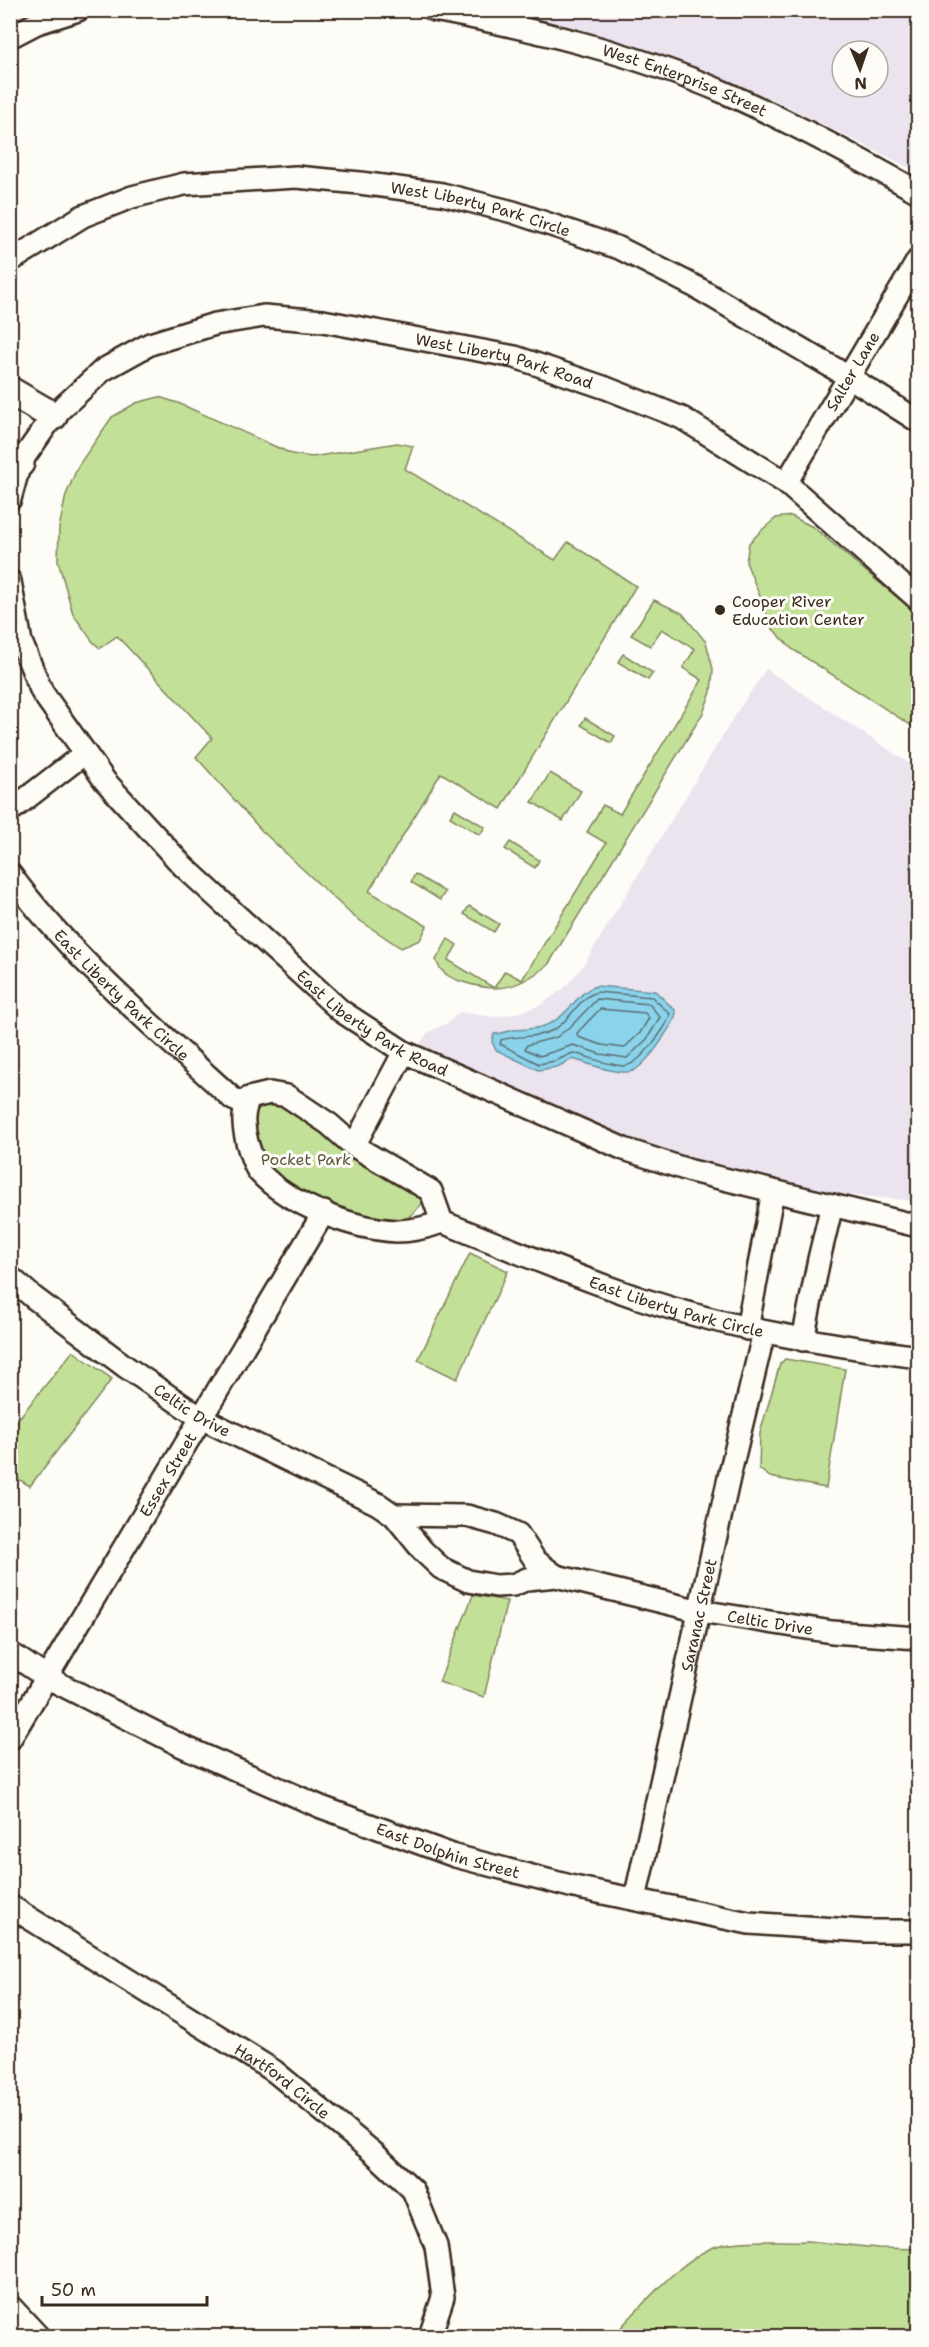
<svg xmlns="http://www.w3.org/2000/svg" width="929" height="2347" font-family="'Shantell Sans',sans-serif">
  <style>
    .built { fill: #ebe4ef; fill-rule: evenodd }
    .green { fill: #c3e098; stroke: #7f855b; stroke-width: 1.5 }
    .water { fill: #8ad3eb; stroke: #6a8f99; stroke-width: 1.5 }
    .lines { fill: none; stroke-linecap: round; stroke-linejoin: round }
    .shore { stroke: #5b6e70; stroke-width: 1.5 }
    .minor-casing { stroke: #3b2a1e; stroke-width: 26 }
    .tertiary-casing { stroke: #3b2a1e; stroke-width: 32 }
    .minor { stroke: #fdfcf7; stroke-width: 21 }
    .tertiary { stroke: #fdfcf7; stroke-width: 27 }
    .poi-dot { fill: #3b2a1e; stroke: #fdfcf7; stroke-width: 2 }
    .labels { text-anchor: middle; stroke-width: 6; stroke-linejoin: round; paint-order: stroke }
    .street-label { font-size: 16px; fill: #3b2a1e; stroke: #fdfcf7 }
    .poi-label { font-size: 16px; fill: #3b2a1e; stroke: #fdfcf7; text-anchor: start }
    .park-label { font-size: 16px; fill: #5d583c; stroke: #fdfcf7 }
  </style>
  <rect width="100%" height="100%" fill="#fdfcf7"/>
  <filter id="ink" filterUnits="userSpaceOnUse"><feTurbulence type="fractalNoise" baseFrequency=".0167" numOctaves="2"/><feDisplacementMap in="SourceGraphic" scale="12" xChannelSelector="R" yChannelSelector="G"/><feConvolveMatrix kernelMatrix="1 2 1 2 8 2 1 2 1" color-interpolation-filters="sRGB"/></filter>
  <g filter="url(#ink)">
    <!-- built -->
    <g class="built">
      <polygon points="11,11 57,11 11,30"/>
      <path d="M 492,11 L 918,11 L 918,172 L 770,98 L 689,67 L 631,47 ZM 842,51 L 878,51 L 878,87 L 842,87 Z"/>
      <polygon points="766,669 918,769 918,1201 848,1195 845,1208 691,1171 413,1056 427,1033 448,1023 459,1012 495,1017 517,1013 541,1005 564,988 581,969 737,712"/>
    </g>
    <!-- green -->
    <g class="green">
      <polygon points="159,397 178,403 292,454 312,457 397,443 413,446 405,469 555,560 568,542 636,586 501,809 441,773 369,891 427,926 420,940 401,948 353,916 262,831 196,757 212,738 117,636 100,648 93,642 73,614 58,561 59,528 66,495 78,466 112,417 136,403"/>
      <polygon points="791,516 813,527 918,615 918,730 792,649 773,629 746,562 749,543 762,530 776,518"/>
      <path d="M 654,600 L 682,613 L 706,642 L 713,669 L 711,692 L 703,713 L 548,965 C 517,989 497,994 460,981 C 448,977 440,972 436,960 L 448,939 L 457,945 L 448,960 L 494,988 L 505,971 L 522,980 L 606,843 L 587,832 L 603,805 L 620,814 L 702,680 L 683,668 L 695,649 L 662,629 L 650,646 L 631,635 Z"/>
      <polygon points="623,654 653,673 648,680 618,662"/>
      <polygon points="585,718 615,736 611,743 581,725"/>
      <polygon points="550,773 581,791 563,821 532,802"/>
      <polygon points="455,809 485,827 480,835 450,817"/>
      <polygon points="510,842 539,860 535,868 505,849"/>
      <polygon points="415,874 445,892 440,900 411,882"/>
      <polygon points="469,906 499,924 494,932 464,914"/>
      <path d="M 276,1099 L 359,1157 L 427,1194 C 422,1206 408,1222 394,1223 C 388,1224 381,1221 376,1220 C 339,1213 293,1198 269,1168 C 257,1153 255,1129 254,1110 L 263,1102 Z"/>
      <polygon points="470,1253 508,1271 457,1379 418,1360"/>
      <polygon points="73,1351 112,1379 30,1486 11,1475 11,1428"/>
      <polygon points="785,1359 845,1369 826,1488 770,1477 759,1469 760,1433 780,1364"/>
      <polygon points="473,1595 507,1601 484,1697 439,1682"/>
      <path d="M 807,2241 L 878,2248 L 918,2249 L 918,2336 L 613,2336 C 639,2309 687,2250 725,2244 C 751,2239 781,2242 807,2241 Z"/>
    </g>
    <!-- water -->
    <path class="water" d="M 596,986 L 655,991 L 676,1011 C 676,1021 669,1028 664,1036 C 659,1046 643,1066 633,1071 C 619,1076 586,1063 573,1059 L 557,1067 L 538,1070 L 496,1050 L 492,1042 L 494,1034 C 501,1034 507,1031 513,1030 C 532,1029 546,1029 561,1016 C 574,1006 580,991 596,986 Z"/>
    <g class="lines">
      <!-- shore -->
      <g class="shore">
        <path d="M 597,992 L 652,997 L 670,1014 C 667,1027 639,1066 624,1066 C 606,1065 590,1057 573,1053 L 555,1061 L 539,1064 L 500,1044 L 501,1040 C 517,1035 535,1039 551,1031 C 570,1023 578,997 597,992 Z"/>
        <polygon points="597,999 649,1004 660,1017 647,1039 627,1058 600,1054 573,1045 540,1056 525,1049 527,1045 557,1037 572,1025"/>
        <polygon points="600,1009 645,1013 649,1018 640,1033 624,1048 602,1045 578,1037 577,1033"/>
      </g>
      <defs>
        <g id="minor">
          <path id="s1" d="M 434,10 C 534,29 634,53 728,94 C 793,123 856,157 918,192"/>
          <polyline points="10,37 37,23 78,10"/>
          <path id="s2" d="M 10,261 L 83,216 L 132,197 L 184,184 L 296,177 L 360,183 L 442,194 L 513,212 L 619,248 L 696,287 L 849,377 L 918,421"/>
          <path id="s3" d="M 786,483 L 918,260"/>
          <path id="s4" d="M 10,499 L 20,463 L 53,416 L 103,370 L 150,344 L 215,324 L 264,316 L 323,321 L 515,357 L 606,388 L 682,418 L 786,483 L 918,599"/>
          <path id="s5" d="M 10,581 L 21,642 L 42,692 L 105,781 L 183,866 L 341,1011 L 404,1052 L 624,1149 L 691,1171 L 918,1226"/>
          <polyline points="10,811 85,753"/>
          <path id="s6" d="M 10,874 C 71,958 157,1029 233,1099 L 246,1105"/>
          <polyline points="354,1146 404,1052"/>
          <path id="s7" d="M 442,1222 L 431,1191 L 354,1146 L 329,1124 L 287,1096 L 270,1093 L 249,1098 C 242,1114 243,1125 247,1142 C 250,1151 253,1165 259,1172 C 289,1205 353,1229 397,1231 C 412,1231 428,1227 442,1222 C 509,1248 575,1277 642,1299 C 732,1329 825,1344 918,1357"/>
          <path id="s8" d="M 10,1277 L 33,1297 L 126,1367 L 201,1418 L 378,1504 L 394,1515 L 423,1551 L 441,1568 L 468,1581 L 496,1586 L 513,1585 L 527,1579 L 556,1576 L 700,1611 L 832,1632 L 918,1638"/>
          <polyline points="747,1329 773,1191"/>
          <polyline points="803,1340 819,1259 832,1205"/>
          <polyline points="394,1515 467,1516 496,1524 518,1534 535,1560 556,1576"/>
          <path id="s9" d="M 10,1653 L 46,1677 L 182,1746 L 321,1807 L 455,1856 L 574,1887 L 749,1923 L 865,1931 L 918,1931"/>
          <path id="s10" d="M 10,1739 L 324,1212"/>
          <path id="s11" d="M 635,1899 L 730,1473 L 764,1332"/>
          <path id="s12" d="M 10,1906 L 274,2071 L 375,2154 L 413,2190 L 436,2246 L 443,2297 L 430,2336"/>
          <polyline points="10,2306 38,2336"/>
        </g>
        <g id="tertiary">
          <polyline points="10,391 53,416"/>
          <polyline points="10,457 20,463"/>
        </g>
      </defs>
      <!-- minor casing -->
      <use href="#minor" class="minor-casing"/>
      <!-- tertiary casing -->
      <use href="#tertiary" class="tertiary-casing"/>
      <!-- minor -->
      <use href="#minor" class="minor"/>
      <!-- tertiary -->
      <use href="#tertiary" class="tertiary"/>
    </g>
  </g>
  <!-- markers -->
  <circle class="poi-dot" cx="720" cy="610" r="6"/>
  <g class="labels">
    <!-- street labels -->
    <g class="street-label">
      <text dy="6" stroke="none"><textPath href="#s1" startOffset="261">West Enterprise Street</textPath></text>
      <text dy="6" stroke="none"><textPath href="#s2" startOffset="492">West Liberty Park Circle</textPath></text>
      <text dy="6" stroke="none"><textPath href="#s4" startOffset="579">West Liberty Park Road</textPath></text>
      <text dy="6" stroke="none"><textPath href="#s3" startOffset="130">Salter Lane</textPath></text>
      <text dy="6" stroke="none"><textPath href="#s6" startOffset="165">East Liberty Park Circle</textPath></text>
      <text dy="6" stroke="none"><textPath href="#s5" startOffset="588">East Liberty Park Road</textPath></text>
      <text dy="6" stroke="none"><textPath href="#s7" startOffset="771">East Liberty Park Circle</textPath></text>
      <text dy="6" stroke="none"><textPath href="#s8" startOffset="226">Celtic Drive</textPath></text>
      <text dy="6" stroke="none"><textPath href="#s10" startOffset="308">Essex Street</textPath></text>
      <text dy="6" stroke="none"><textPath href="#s11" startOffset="291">Saranac Street</textPath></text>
      <text dy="6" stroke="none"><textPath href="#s8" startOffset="864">Celtic Drive</textPath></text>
      <text dy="6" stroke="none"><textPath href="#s9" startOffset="482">East Dolphin Street</textPath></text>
      <text dy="6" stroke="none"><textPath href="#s12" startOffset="324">Hartford Circle</textPath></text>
    </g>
    <!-- poi labels -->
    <g class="poi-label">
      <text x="732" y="607">Cooper River<tspan x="732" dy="18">Education Center</tspan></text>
    </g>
    <!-- park labels -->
    <g class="park-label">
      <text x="306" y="1165">Pocket Park</text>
    </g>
  </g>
  <!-- margin -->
  <rect width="929" height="2347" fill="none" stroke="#fdfcf7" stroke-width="36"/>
  <rect x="18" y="18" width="893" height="2311" fill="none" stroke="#3b2a1e" stroke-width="2" filter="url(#ink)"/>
  <!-- north arrow -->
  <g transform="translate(860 69) rotate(178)"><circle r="28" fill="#fdfcf7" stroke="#afa8a0" stroke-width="1.5"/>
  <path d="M0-4.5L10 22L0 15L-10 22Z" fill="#3b2a1e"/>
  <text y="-9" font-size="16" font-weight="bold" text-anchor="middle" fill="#3b2a1e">N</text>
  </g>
  <!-- scale -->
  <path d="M42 2296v9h165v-9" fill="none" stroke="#3b2a1e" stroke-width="3"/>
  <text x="51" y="2296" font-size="18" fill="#3b2a1e" stroke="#fdfcf7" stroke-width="4.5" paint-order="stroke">50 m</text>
</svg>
